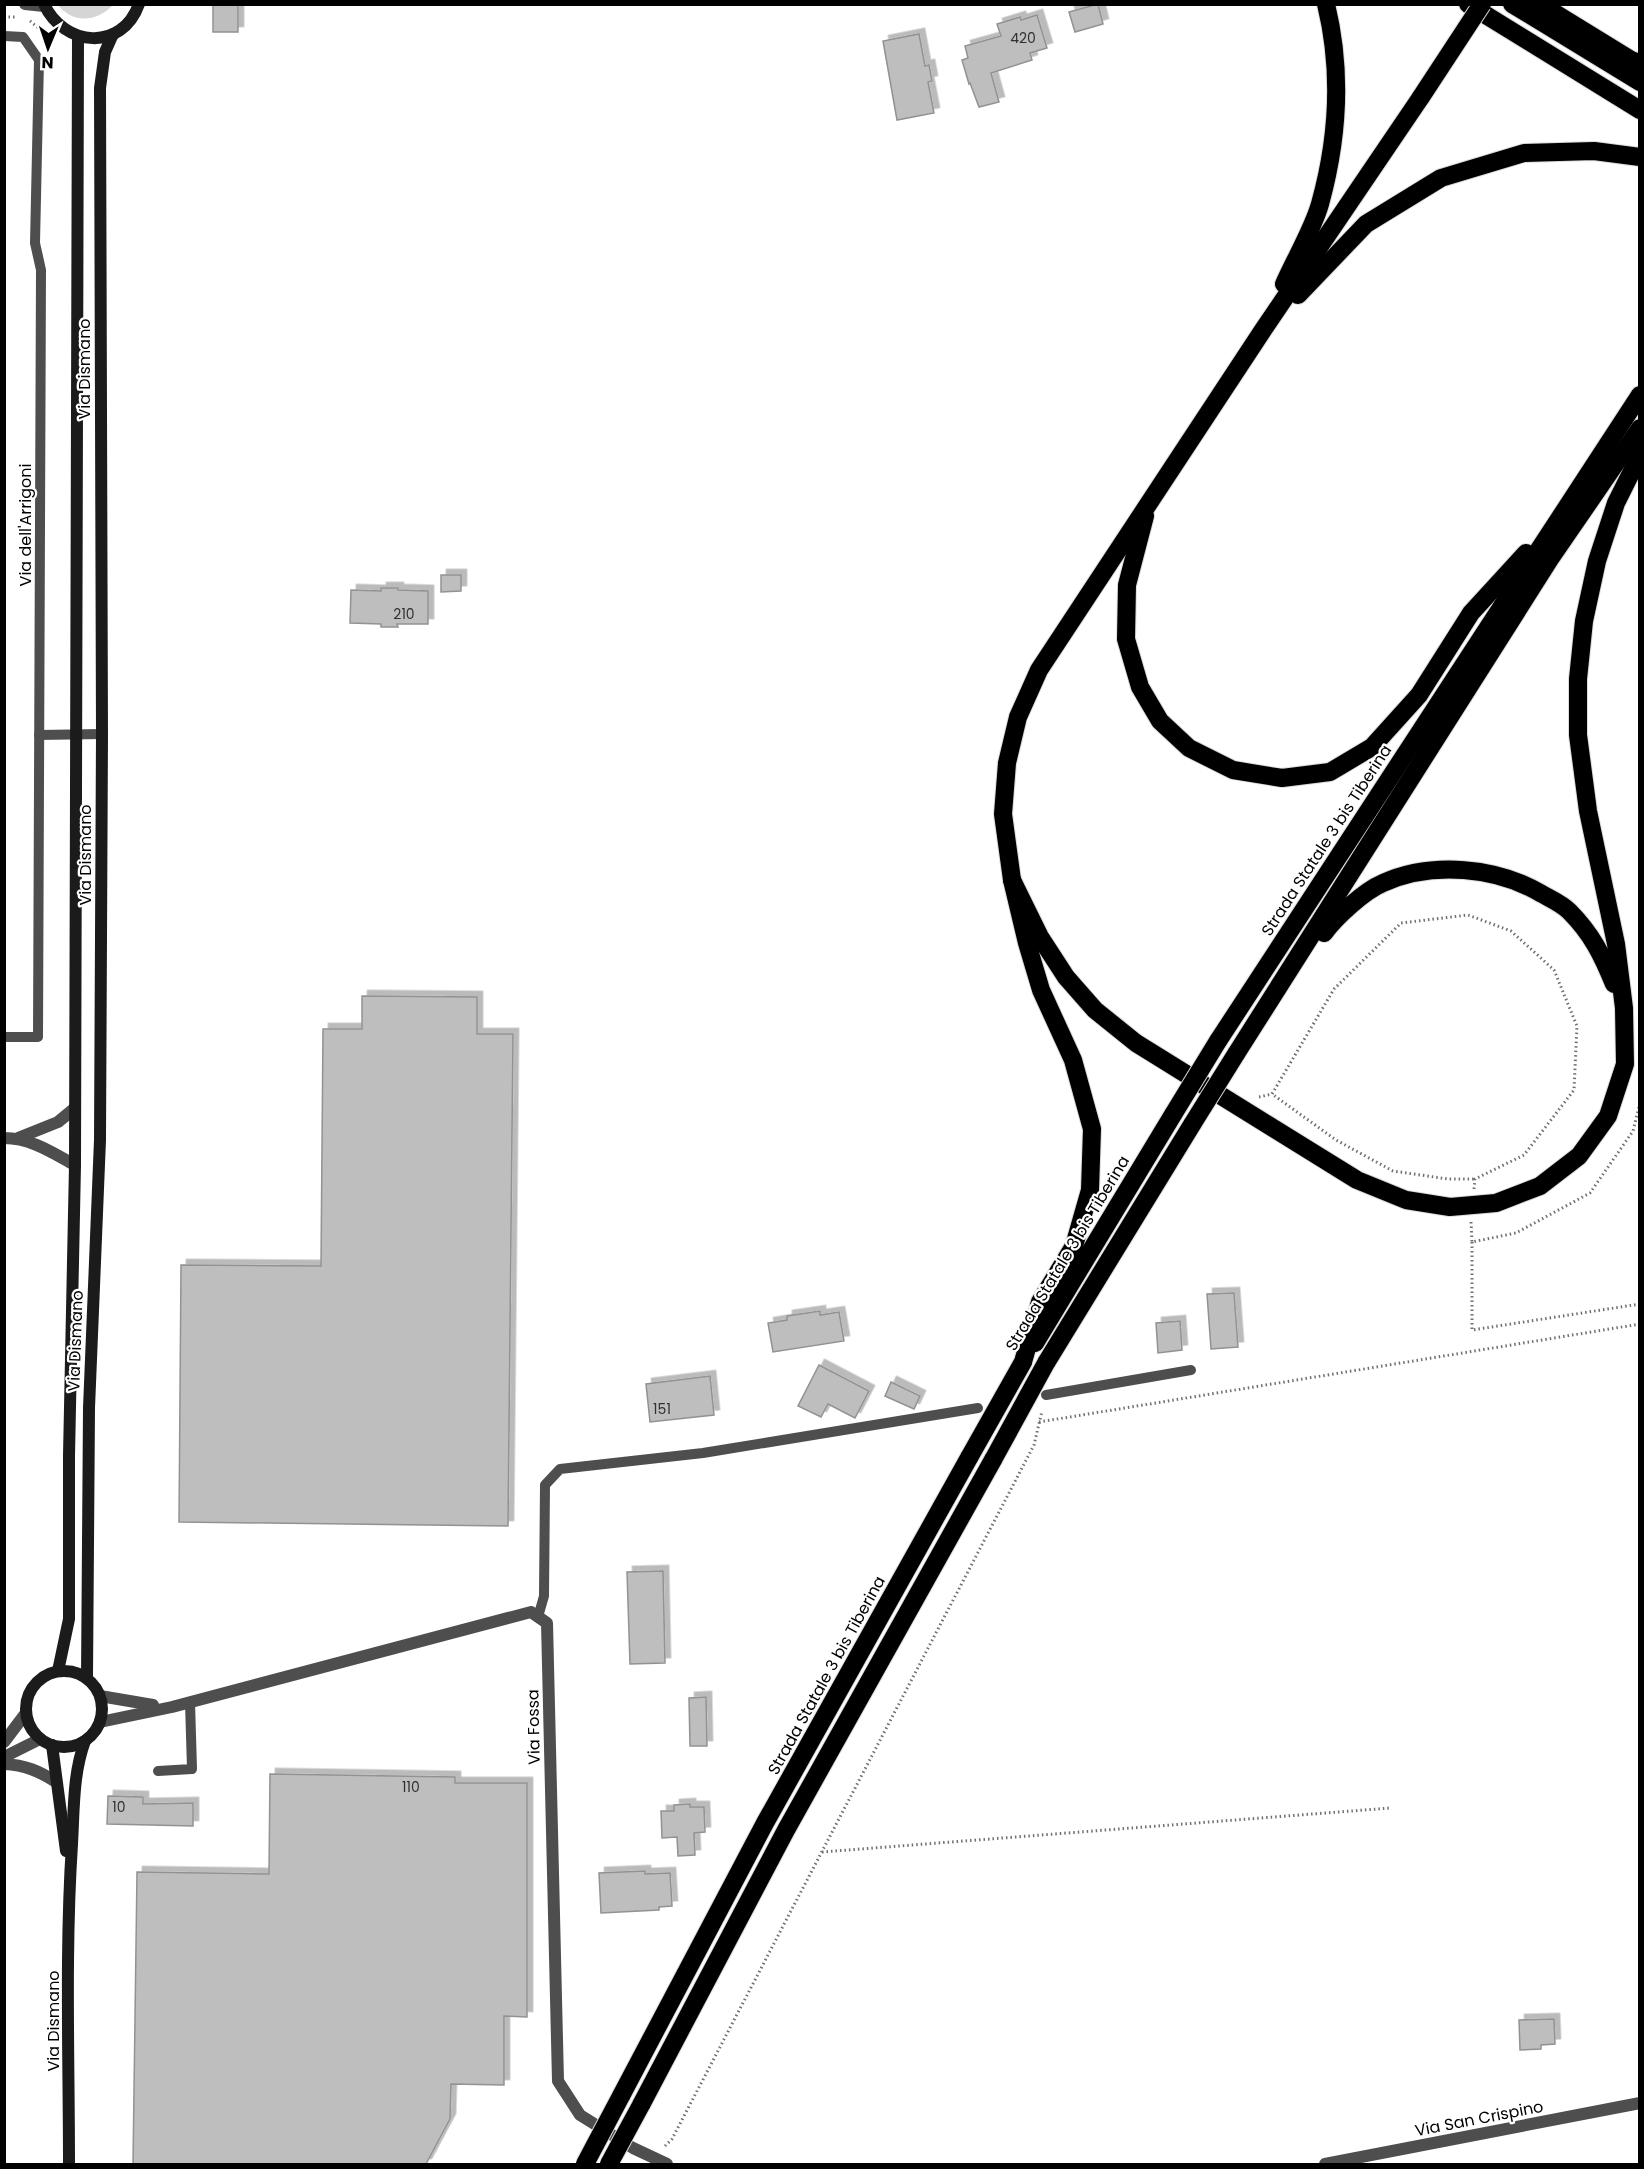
<svg xmlns="http://www.w3.org/2000/svg" width="1644" height="2169" font-family="Poppins,sans-serif">
  <style>
    .green { fill: #d5d5d5 }
    .building { fill: #bebebe; stroke: #929292; stroke-width: 1.5; filter: url(#shadow) }
    .lines { fill: none; stroke-linecap: round; stroke-linejoin: round }
    .highway-casing { stroke: #dbdbdb; stroke-width: 20 }
    .path { stroke: #707070; stroke-width: 3; stroke-dasharray: 1.5 3; stroke-linecap: butt }
    .lane { stroke: #4e4e4e; stroke-width: 10 }
    .street { stroke: #4e4e4e; stroke-width: 12 }
    .secondary { stroke: #1b1b1b; stroke-width: 12 }
    .highway { stroke: #000; stroke-width: 18 }
    .highway-bridge-casing { stroke: #dbdbdb; stroke-width: 20; stroke-linecap: butt }
    .highway-bridge { stroke: #000; stroke-width: 18 }
    .labels { text-anchor: middle; stroke-width: 4.5; stroke-linejoin: round; paint-order: stroke }
    .number-label { font-size: 14px; fill: #303030 }
    .street-label { font-size: 16px; fill: #000; stroke: #fff }
  </style>
  <defs>
    <filter id="shadow"><feDropShadow dx="5.5" dy="-5.5" stdDeviation="0" flood-color="#0004"/></filter>
  </defs>
  <rect width="100%" height="100%" fill="#fff"/>
  <!-- green -->
  <path class="green" d="M 58,5 L 113,5 C 97,22 73,24 58,5 Z"/>
  <!-- building -->
  <g class="building">
    <rect x="213" y="4" width="25" height="28"/>
    <polygon points="1098,4 1103,24 1075,32 1069,12"/>
    <polygon points="1037,15 1047,48 1030,53 1032,60 991,73 999,102 979,107 970,83 969,84 962,60 968,58 965,46 1001,36 997,24 1020,17 1021,20"/>
    <polygon points="919,34 925,66 929,65 932,81 928,82 934,113 897,120 883,41"/>
    <polygon points="441,575 461,575 461,591 441,592"/>
    <polygon points="381,588 398,588 398,590 428,591 428,624 397,624 398,627 381,627 381,624 350,623 351,590 381,591"/>
    <polygon points="362,996 477,997 477,1034 513,1034 508,1526 179,1522 181,1265 321,1266 323,1029 362,1029"/>
    <polygon points="1234,1293 1238,1347 1211,1349 1207,1294"/>
    <polygon points="820,1311 820,1315 839,1312 844,1341 773,1352 768,1323 787,1320 787,1316"/>
    <polygon points="1180,1321 1182,1350 1158,1353 1156,1323"/>
    <polygon points="819,1365 869,1391 855,1418 828,1404 821,1417 798,1406"/>
    <polygon points="710,1376 714,1415 650,1422 646,1384"/>
    <polygon points="891,1382 920,1396 914,1409 885,1396"/>
    <polygon points="663,1571 665,1663 630,1664 627,1572"/>
    <polygon points="706,1697 707,1746 690,1746 689,1698"/>
    <polygon points="270,1774 455,1777 455,1783 527,1783 527,2017 504,2016 504,2085 451,2084 450,2119 426,2164 133,2164 137,1872 269,1874"/>
    <polygon points="108,1796 143,1797 143,1804 193,1803 193,1826 107,1824"/>
    <polygon points="690,1804 690,1807 704,1807 705,1832 694,1833 695,1855 678,1856 677,1837 662,1838 661,1811 674,1811 674,1805"/>
    <polygon points="645,1871 645,1874 670,1873 672,1906 659,1907 659,1910 601,1913 599,1873"/>
    <polygon points="1554,2019 1555,2044 1541,2045 1541,2049 1520,2050 1519,2020"/>
  </g>
  <g class="lines">
    <defs>
      <g id="highway">
        <polyline points="1468,4 1640,110"/>
        <polyline points="1512,4 1640,82"/>
        <polyline points="1540,4 1631,60 1640,63"/>
        <path d="M 1284,284 C 1295,259 1313,229 1320,204 C 1338,139 1342,70 1326,4"/>
        <polyline points="1298,295 1366,224 1441,178 1524,153 1594,151 1640,157"/>
        <polyline points="1145,516 1127,585 1126,639 1140,687 1160,721 1189,748 1233,770 1282,778 1330,772 1372,747 1419,695 1471,613 1526,553"/>
        <polyline points="1012,880 1040,937 1066,977 1095,1010 1136,1043 1357,1180 1406,1200 1450,1207 1496,1203 1540,1186 1579,1156 1608,1116 1625,1064 1624,1008 1616,944 1588,811 1578,735 1578,679 1584,621 1597,561 1616,503 1640,455"/>
        <path d="M 1324,933 C 1336,917 1364,891 1383,883 C 1432,861 1497,867 1542,894 C 1551,899 1562,904 1569,911 C 1592,934 1602,955 1614,984"/>
        <polyline points="1218,1041 1640,395"/>
        <polyline points="1236,1054 1550,559 1640,428"/>
        <polyline points="1035,1343 1174,1113"/>
        <polyline points="1023,1362 1040,1302 1074,1246 1090,1190 1092,1129 1073,1060 1041,990 1027,943 1012,880 1003,814 1007,763 1018,717 1039,670 1263,330 1421,97"/>
        <polyline points="1046,1363 1193,1123"/>
        <polyline points="621,2096 765,1823 970,1456"/>
        <polyline points="641,2105 786,1830 994,1458"/>
      </g>
    </defs>
    <!-- highway casing -->
    <use href="#highway" class="highway-casing"/>
    <!-- path -->
    <g class="path">
      <polyline points="4,17 16,17"/>
      <polyline points="30,21 41,30"/>
      <polyline points="1259,1097 1272,1094"/>
      <polyline points="1474,1189 1475,1179 1524,1155 1574,1090 1577,1026 1554,970 1511,931 1468,915 1401,923 1334,989 1272,1094 1336,1140 1393,1171 1448,1179 1475,1179"/>
      <polyline points="1471,1222 1472,1242 1516,1233 1590,1193 1633,1131 1640,1103"/>
      <polyline points="1472,1242 1472,1330 1640,1304"/>
      <polyline points="1039,1422 1640,1324"/>
      <polyline points="822,1852 1390,1808"/>
      <polyline points="665,2146 672,2139 1034,1445 1042,1411"/>
    </g>
    <!-- lane -->
    <g class="lane">
      <polyline points="4,36 23,37 39,60 35,243 41,270 38,1037 4,1037"/>
      <polyline points="39,735 102,734"/>
      <polyline points="1046,1395 1191,1370"/>
      <polyline points="538,1617 544,1596 545,1485 560,1469 703,1453 978,1408"/>
      <polyline points="158,1771 192,1769 190,1702"/>
    </g>
    <!-- street -->
    <g class="street">
      <polyline points="25,4 44,6"/>
      <path d="M 4,1138 C 31,1138 53,1153 75,1165"/>
      <polyline points="18,1138 58,1122 75,1108"/>
      <polyline points="100,1696 153,1705"/>
      <polyline points="100,1722 172,1707 531,1612 547,1623 558,2081 580,2115 633,2148 667,2164"/>
      <polyline points="4,1742 26,1713"/>
      <polyline points="4,1757 40,1739"/>
      <path d="M 4,1764 C 25,1765 39,1771 56,1782"/>
      <polyline points="1325,2164 1640,2103"/>
    </g>
    <!-- secondary -->
    <g class="secondary">
      <path d="M 44,4 C 64,47 122,52 139,4"/>
      <polyline points="58,1671 69,1619 69,1456 75,1165 78,37"/>
      <circle cx="64" cy="1709" r="38"/>
      <polyline points="87,1678 89,1408 100,1140 102,734 100,88 105,52 113,34"/>
      <polyline points="52,1745 66,1851"/>
      <path d="M 69,2164 C 69,2058 65,1951 72,1844 C 74,1809 73,1773 85,1741"/>
    </g>
    <!-- highway -->
    <use href="#highway" class="highway"/>
    <defs>
      <g id="highway-bridge">
        <polyline points="1421,97 1482,4"/>
        <polyline points="1174,1113 1218,1041"/>
        <polyline points="1193,1123 1236,1054"/>
        <polyline points="970,1456 1023,1362"/>
        <polyline points="994,1458 1046,1363"/>
        <polyline points="585,2164 621,2096"/>
        <polyline points="609,2164 641,2105"/>
      </g>
    </defs>
    <!-- highway-bridge casing -->
    <use href="#highway-bridge" class="highway-bridge-casing"/>
    <!-- highway-bridge -->
    <use href="#highway-bridge" class="highway-bridge"/>
  </g>
  <g class="labels">
    <!-- number labels -->
    <g class="number-label">
      <text x="1023" y="43">420</text>
      <text x="404" y="619">210</text>
      <text x="662" y="1414">151</text>
      <text x="411" y="1792">110</text>
      <text x="119" y="1812">10</text>
    </g>
    <!-- street labels -->
    <g class="street-label">
      <text transform="translate(84 369) rotate(-90)" y="6">Via Dismano</text>
      <text transform="translate(25 525) rotate(-90)" y="6">Via dell'Arrigoni</text>
      <text transform="translate(1326 840) rotate(-57)" y="6">Strada Statale 3 bis Tiberina</text>
      <text transform="translate(85 855) rotate(-90)" y="6">Via Dismano</text>
      <text transform="translate(1067 1253) rotate(-59)" y="6">Strada Statale 3 bis Tiberina</text>
      <text transform="translate(75 1341) rotate(-88)" y="6">Via Dismano</text>
      <text transform="translate(826 1675) rotate(-61)" y="6">Strada Statale 3 bis Tiberina</text>
      <text transform="translate(533 1727) rotate(-91)" y="6">Via Fossa</text>
      <text transform="translate(53 2021) rotate(-90)" y="6">Via Dismano</text>
      <text transform="translate(1479 2118) rotate(-11)" y="6">Via San Crispino</text>
    </g>
  </g>
  <!-- border -->
  <rect width="1644" height="2169" fill="none" stroke="#000000" stroke-width="12"/>
  <!-- north arrow -->
  <g transform="translate(48 48) rotate(182)" stroke="#ffffff" stroke-width="4.5" paint-order="stroke">
  <path d="M0-4.5L10 22L0 15L-10 22Z" fill="#000000"/>
  <text y="-9" font-size="16" font-weight="bold" text-anchor="middle" fill="#000000">N</text>
  </g>
</svg>
